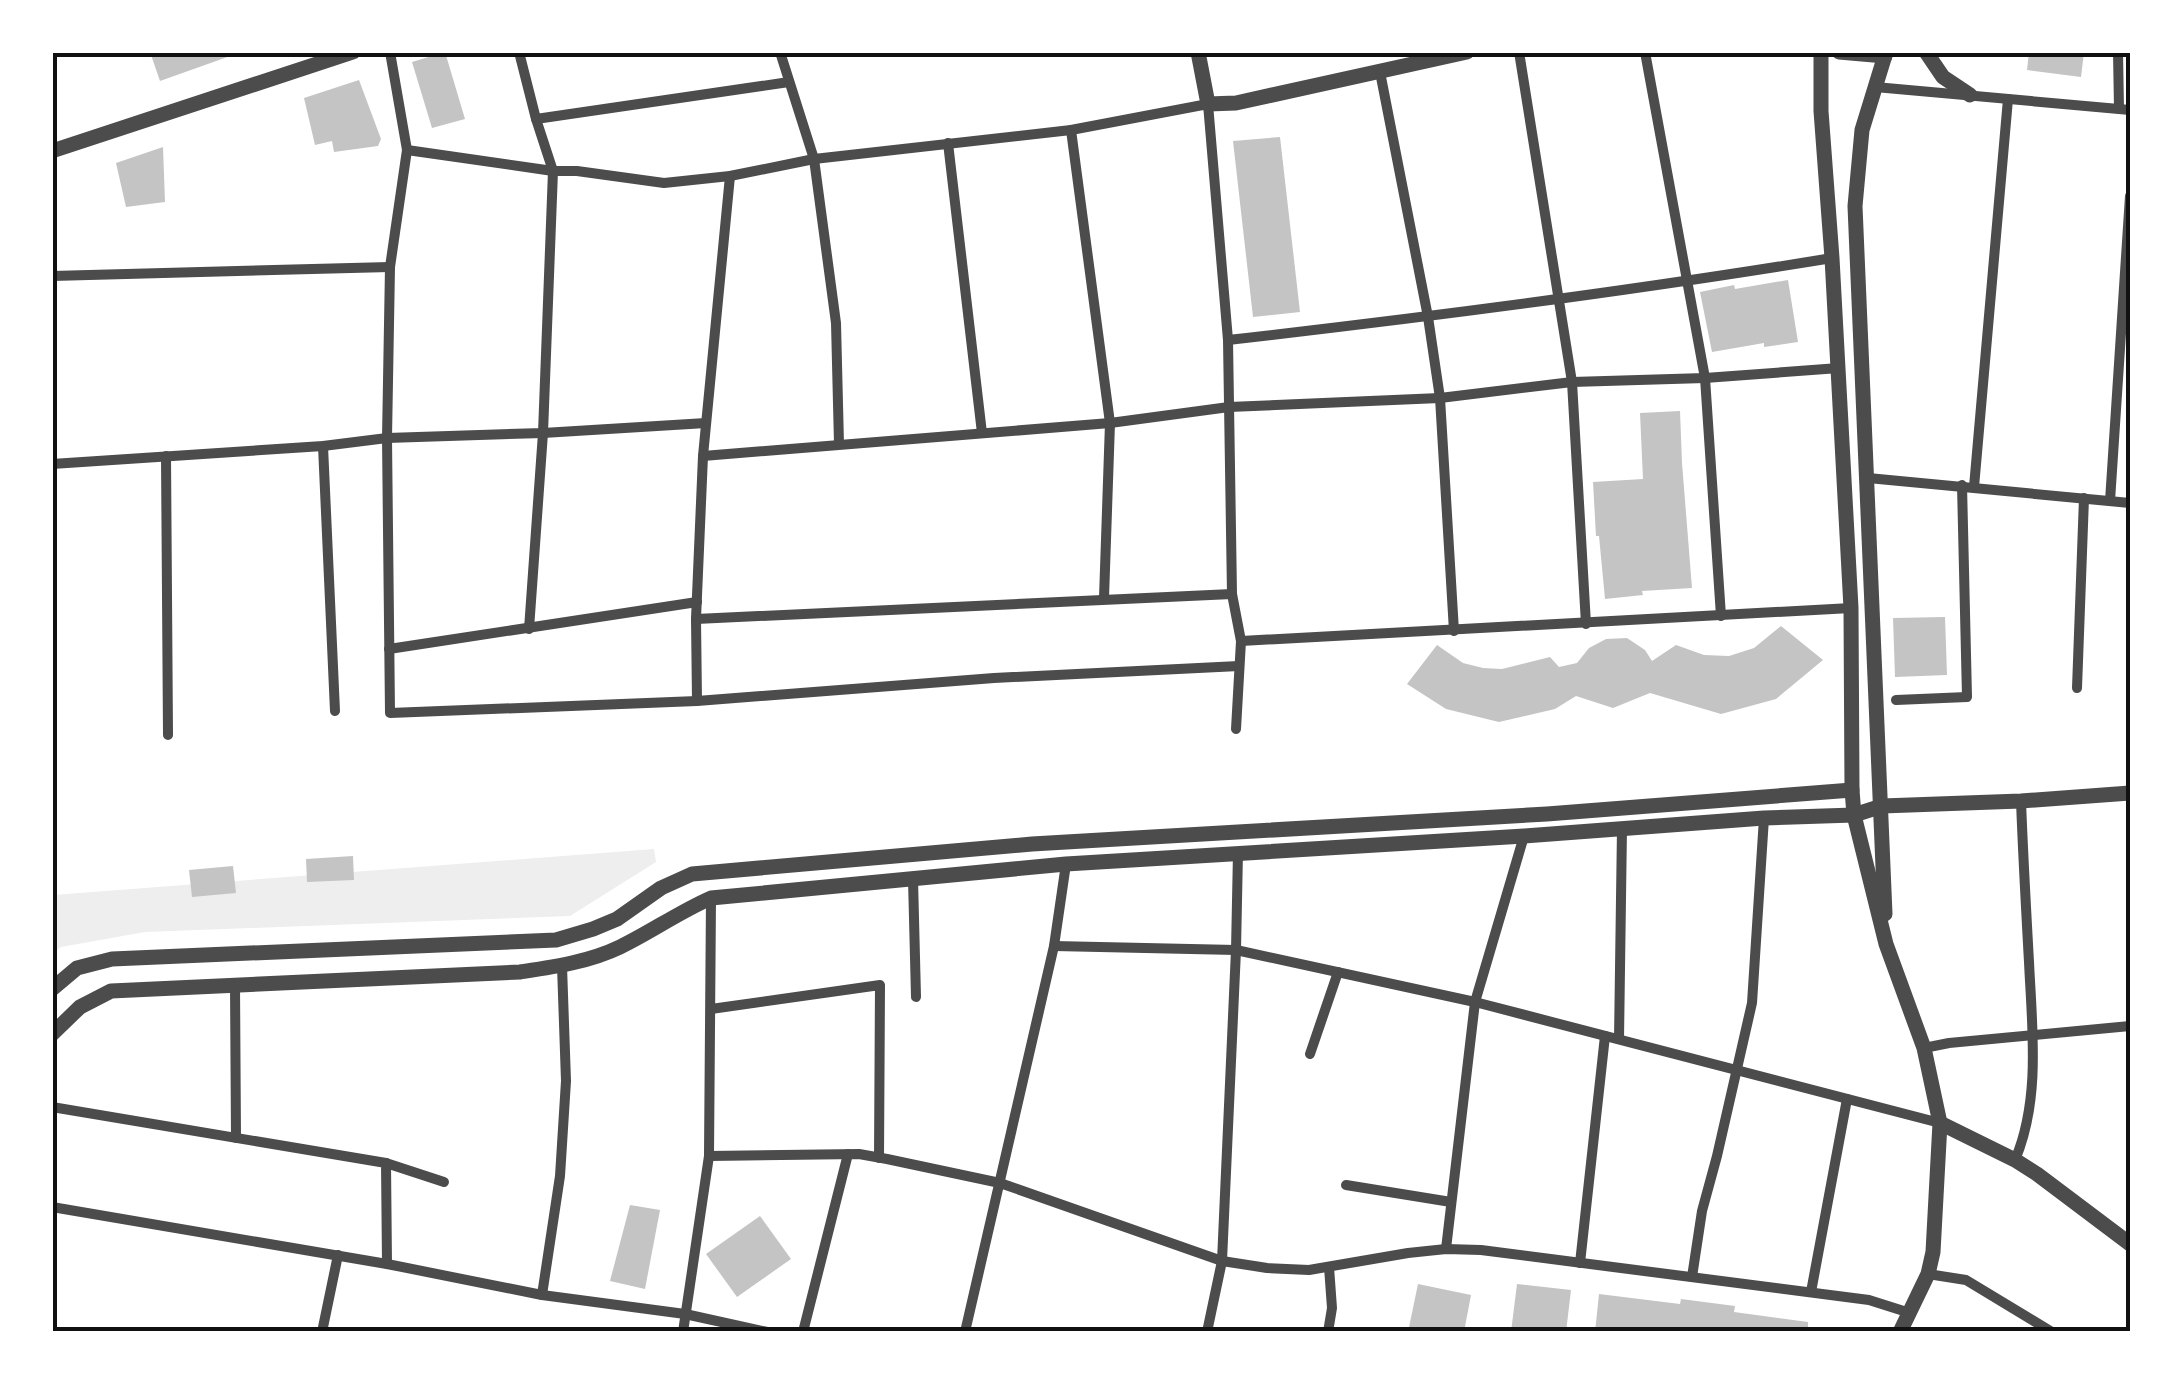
<svg xmlns="http://www.w3.org/2000/svg" width="2183" height="1384" font-family="Cabin,sans-serif">
  <style>
    .green { fill: #eee }
    .building { fill: #c4c4c4 }
    .lines { fill: none; stroke-linecap: round; stroke-linejoin: round }
    .minor { stroke: #4c4c4c; stroke-width: 10 }
    .tertiary { stroke: #4c4c4c; stroke-width: 15 }
    .neatline { fill: none; stroke: #111; stroke-width: 4 }
  </style>
  <rect width="100%" height="100%" fill="#fff"/>
  <!-- green -->
  <polygon class="green" points="654,849 656,862 570,916 145,932 61,947 53,953 53,895"/>
  <!-- building -->
  <g class="building">
    <polygon points="150,52 233,52 233,55 160,81"/>
    <polygon points="445,52 465,119 432,128 412,62"/>
    <polygon points="2029,52 2084,52 2081,77 2027,70"/>
    <polygon points="359,80 381,139 378,146 334,152 332,141 315,145 304,98"/>
    <polygon points="1280,137 1300,312 1253,317 1233,141"/>
    <polygon points="163,147 165,202 126,207 116,163"/>
    <polygon points="1788,280 1798,342 1764,347 1764,343 1712,352 1700,292 1734,285 1735,289"/>
    <polygon points="1680,411 1682,463 1692,588 1642,591 1643,595 1605,599 1599,536 1596,536 1593,482 1643,479 1640,413"/>
    <polygon points="1945,617 1947,675 1895,677 1893,618"/>
    <polygon points="1781,626 1823,660 1776,699 1721,714 1650,693 1613,708 1576,696 1555,709 1499,722 1446,709 1407,684 1437,645 1463,663 1483,668 1502,669 1550,657 1559,667 1577,663 1589,648 1606,639 1627,638 1645,650 1652,661 1676,645 1704,655 1729,656 1754,648"/>
    <polygon points="353,856 354,880 307,882 306,859"/>
    <polygon points="233,866 236,893 192,897 189,870"/>
    <polygon points="630,1205 660,1210 645,1289 610,1281"/>
    <polygon points="760,1216 791,1259 737,1297 706,1254"/>
    <polygon points="1418,1284 1471,1295 1464,1332 1408,1332"/>
    <polygon points="1517,1284 1571,1290 1566,1332 1511,1332"/>
    <polygon points="1599,1294 1680,1304 1681,1299 1735,1306 1734,1312 1808,1322 1808,1332 1595,1332"/>
  </g>
  <g class="lines">
    <!-- minor -->
    <g class="minor">
      <polyline points="390,52 407,150 390,267 387,438 390,713 697,701 994,678 1239,666"/>
      <polyline points="519,52 536,119 553,171 543,433 529,629"/>
      <polyline points="780,52 814,159 836,323 839,444"/>
      <polyline points="1519,52 1572,382 1586,624"/>
      <polyline points="1645,52 1705,378 1721,616"/>
      <polyline points="2118,52 2119,109"/>
      <polyline points="1380,72 1428,317 1440,398 1454,631"/>
      <polyline points="1875,87 2130,110"/>
      <polyline points="536,119 789,82"/>
      <polyline points="1071,130 1110,423 1104,598"/>
      <polyline points="948,143 982,433"/>
      <polyline points="407,150 553,171 577,171 664,183 730,176 814,159 1071,130 1208,104 1228,340 1232,594 1241,641 1236,729"/>
      <polyline points="52,276 390,267"/>
      <path d="M 1228,340 C 1430,317 1631,291 1832,258"/>
      <polyline points="323,446 335,711"/>
      <polyline points="166,456 168,735"/>
      <polyline points="703,456 1110,423 1229,407 1440,398 1572,382 1705,378 1839,368"/>
      <polyline points="52,464 323,446 387,438 543,433 706,423"/>
      <polyline points="1868,478 2130,503"/>
      <polyline points="1974,487 2008,99"/>
      <polyline points="2110,501 2130,196"/>
      <polyline points="696,619 1232,594"/>
      <polyline points="1241,641 1851,608"/>
      <polyline points="389,649 697,602"/>
      <polyline points="2077,688 2084,498"/>
      <polyline points="1896,700 1967,697 1962,485"/>
      <polyline points="697,701 696,619 703,456 730,176"/>
      <polyline points="913,879 916,997"/>
      <polyline points="1054,946 1236,950 1475,1002 1940,1123"/>
      <polyline points="235,985 236,1138"/>
      <polyline points="711,1009 880,985 879,1158"/>
      <polyline points="1619,1039 1622,828"/>
      <polyline points="1924,1048 1949,1043 2130,1026"/>
      <polyline points="1310,1054 1338,972"/>
      <polyline points="52,1107 386,1163 387,1264"/>
      <polyline points="709,1156 859,1154 887,1159 1000,1183 1222,1261 1267,1268 1309,1270 1408,1253 1446,1249 1481,1250 1869,1300 1910,1313"/>
      <path d="M 2015,1160 C 2041,1099 2032,1027 2029,962 C 2026,908 2023,855 2021,801"/>
      <polyline points="386,1163 444,1182"/>
      <polyline points="1346,1185 1451,1202"/>
      <polyline points="52,1207 387,1264 542,1295 685,1314 767,1332"/>
      <polyline points="1446,1249 1475,1002 1524,836"/>
      <polyline points="1580,1263 1605,1036"/>
      <polyline points="1928,1274 1966,1280 2052,1332"/>
      <polyline points="1692,1277 1702,1211 1717,1156 1752,1003 1764,818"/>
      <polyline points="1811,1292 1847,1099"/>
      <polyline points="542,1295 560,1176 566,1081 562,966"/>
      <polyline points="322,1332 338,1255"/>
      <polyline points="683,1332 709,1156 711,898"/>
      <polyline points="803,1332 848,1154"/>
      <polyline points="965,1332 1054,946 1066,864"/>
      <polyline points="1207,1332 1222,1261 1236,950 1238,852"/>
      <polyline points="1328,1332 1332,1308 1329,1267"/>
    </g>
    <!-- tertiary -->
    <g class="tertiary">
      <polyline points="1198,52 1208,104 1236,103 1467,52"/>
      <polyline points="1821,52 1821,111 1832,258 1851,608 1852,790 1854,815 1886,944 1924,1048 1940,1123 1933,1252 1928,1274 1900,1332"/>
      <polyline points="1839,52 1885,56"/>
      <polyline points="1926,52 1943,77 1970,95"/>
      <polyline points="52,151 353,52"/>
      <polyline points="1885,914 1855,206 1862,130 1886,52"/>
      <polyline points="52,989 77,968 112,959 556,940 593,929 617,919 661,888 692,874 1032,844 1547,814 1852,790"/>
      <path d="M 52,1034 L 80,1007 L 111,991 L 520,972 C 553,967 589,962 620,947 C 651,932 679,912 711,898 L 1066,864 L 1524,836 L 1764,818 L 1854,815 L 1882,806 L 2021,801 L 2130,793"/>
      <polyline points="1940,1123 2015,1160 2037,1174 2130,1244"/>
    </g>
  </g>
  <!-- border -->
  <rect width="2183" height="1384" fill="none" stroke="#ffffff" stroke-width="110"/>
  <rect x="55" y="55" width="2073" height="1274" class="neatline"/>
</svg>
